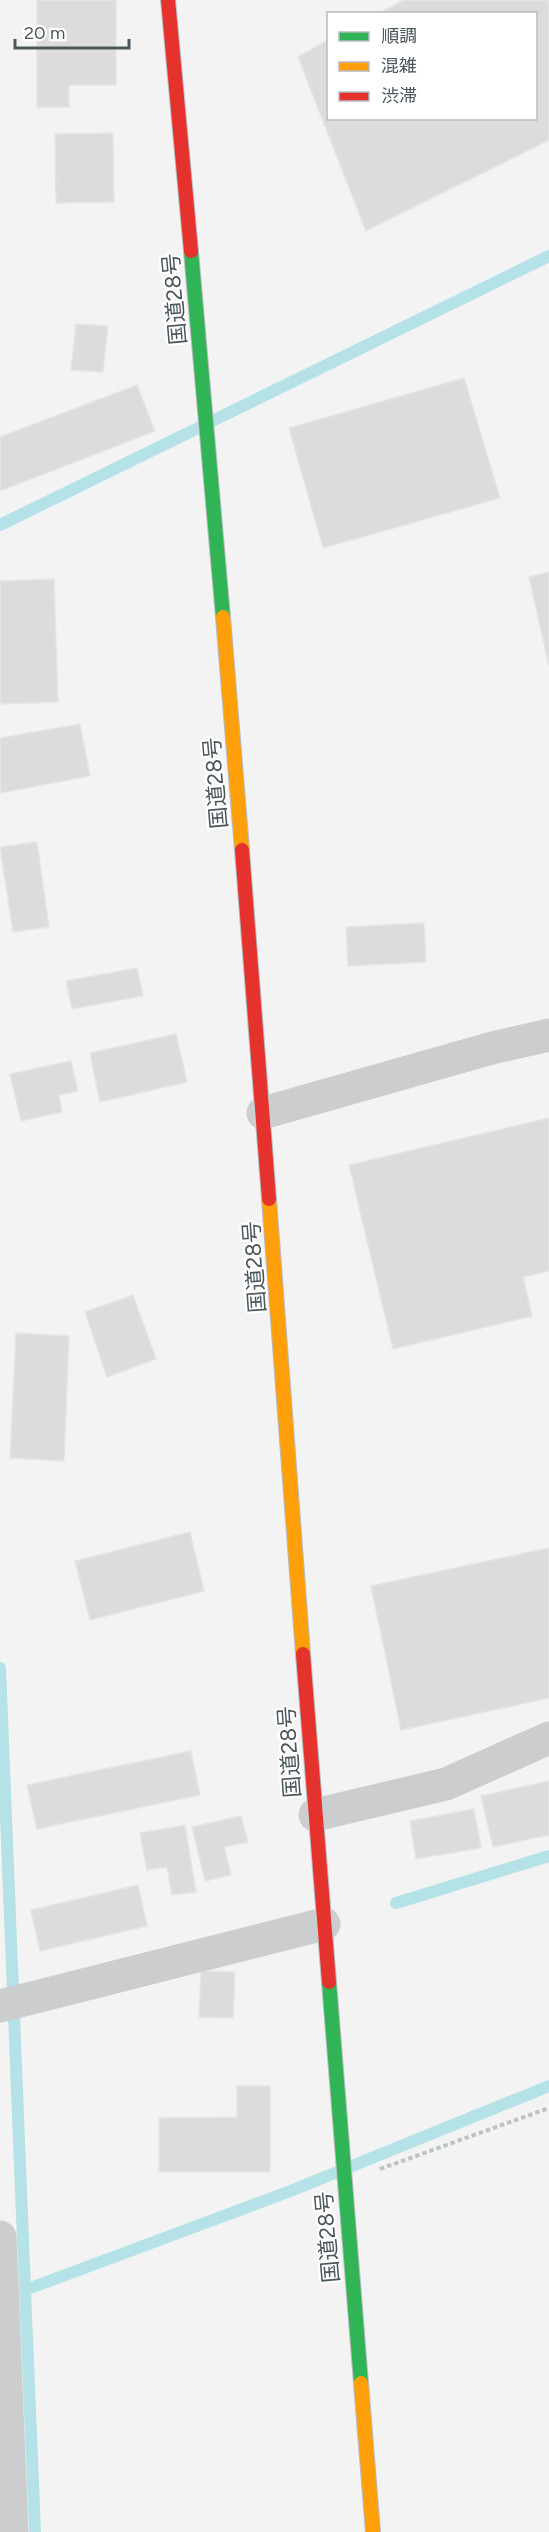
<svg xmlns="http://www.w3.org/2000/svg" width="549" height="2532" font-family="Figtree,'Noto Sans JP',sans-serif">
  <style>
    .lines { fill: none; stroke-linecap: round; stroke-linejoin: round }
    .stream { stroke: #b4e2e7; stroke-width: 12 }
    .building { fill: #dcdcdd; stroke: #e5e5e5; stroke-width: 1.5 }
    .fast-casing { stroke: #b9bdc1; stroke-width: 16 }
    .slow-casing { stroke: #b9bdc1; stroke-width: 16 }
    .jam-casing { stroke: #b9bdc1; stroke-width: 16 }
    .path { stroke: #bcc4c1; stroke-width: 4; stroke-dasharray: 4.5 3; stroke-linecap: butt }
    .street { stroke: #cbcdce; stroke-width: 33 }
    .fast { stroke: #30b455; stroke-width: 14 }
    .slow { stroke: #ff9f0a; stroke-width: 14 }
    .jam { stroke: #e5322d; stroke-width: 14 }
    .labels { text-anchor: middle; stroke-width: 4.5; stroke-linejoin: round; paint-order: stroke }
    .street-label { font-size: 22px; fill: #4c575d; stroke: #fff }
  </style>
  <rect width="100%" height="100%" fill="#f3f3f3"/>
  <g class="lines">
    <!-- stream -->
    <g class="stream">
      <polyline points="0,525 549,256"/>
      <polyline points="0,1668 25,2290"/>
      <polyline points="396,1903 549,1856"/>
      <polyline points="35,2532 25,2290 293,2190 549,2086"/>
    </g>
  </g>
  <!-- building -->
  <g class="building">
    <polygon points="37,0 116,0 116,85 69,85 69,107 37,107"/>
    <polygon points="403,0 549,0 549,140 366,231 298,57 328,40 328,118 536,118 536,14 378,14"/>
    <polygon points="113,133 114,202 56,203 55,134"/>
    <polygon points="76,324 108,326 103,372 71,370"/>
    <polygon points="464,378 500,498 323,548 289,428"/>
    <polygon points="137,385 155,431 0,491 0,437"/>
    <polygon points="549,572 549,666 529,577"/>
    <polygon points="54,579 58,702 0,704 0,581"/>
    <polygon points="80,724 90,776 0,793 0,738"/>
    <polygon points="37,842 49,927 13,932 0,847"/>
    <polygon points="424,923 426,962 348,966 346,927"/>
    <polygon points="137,968 143,996 72,1009 66,981"/>
    <polygon points="176,1034 187,1082 100,1102 90,1053"/>
    <polygon points="71,1061 78,1091 59,1095 62,1112 21,1121 10,1074"/>
    <polygon points="549,1118 549,1271 523,1277 532,1316 393,1349 349,1165"/>
    <polygon points="133,1295 156,1359 107,1377 85,1312"/>
    <polygon points="16,1333 69,1336 64,1461 10,1458"/>
    <polygon points="190,1532 204,1591 90,1620 75,1561"/>
    <polygon points="549,1548 549,1698 401,1730 371,1586"/>
    <polygon points="191,1751 200,1795 37,1829 27,1785"/>
    <polygon points="549,1781 549,1835 493,1847 481,1796"/>
    <polygon points="474,1809 481,1848 416,1859 410,1821"/>
    <polygon points="241,1816 248,1842 224,1847 231,1875 205,1881 192,1827"/>
    <polygon points="185,1825 196,1892 172,1895 167,1867 147,1870 140,1833"/>
    <polygon points="138,1885 147,1926 40,1951 31,1910"/>
    <polygon points="201,1971 235,1972 233,2018 199,2017"/>
    <polygon points="237,2086 270,2086 270,2172 159,2172 159,2118 237,2117"/>
  </g>
  <g class="lines">
    <defs>
      <g id="fast">
        <polyline points="191,251 223,617"/>
        <polyline points="329,1982 361,2383"/>
      </g>
      <g id="slow">
        <polyline points="223,617 242,850"/>
        <polyline points="269,1199 303,1654"/>
        <polyline points="361,2383 373,2532"/>
      </g>
      <g id="jam">
        <polyline points="168,0 191,251"/>
        <polyline points="242,850 269,1199"/>
        <polyline points="303,1654 329,1982"/>
      </g>
    </defs>
    <!-- fast casing -->
    <use href="#fast" class="fast-casing"/>
    <!-- slow casing -->
    <use href="#slow" class="slow-casing"/>
    <!-- jam casing -->
    <use href="#jam" class="jam-casing"/>
    <!-- path -->
    <polyline class="path" points="380,2169 549,2108"/>
    <!-- street -->
    <g class="street">
      <polyline points="263,1113 492,1048 549,1035"/>
      <polyline points="315,1815 446,1784 549,1738"/>
      <polyline points="0,2006 324,1924"/>
      <polyline points="0,2237 12,2532"/>
    </g>
    <!-- fast -->
    <use href="#fast" class="fast"/>
    <!-- slow -->
    <use href="#slow" class="slow"/>
    <!-- jam -->
    <use href="#jam" class="jam"/>
  </g>
  <g class="labels">
    <!-- street labels -->
    <g class="street-label">
      <text transform="translate(174 299) rotate(-95)" y="8">国道28号</text>
      <text transform="translate(215 783) rotate(-95)" y="8">国道28号</text>
      <text transform="translate(254 1267) rotate(-94)" y="8">国道28号</text>
      <text transform="translate(289 1752) rotate(-94)" y="8">国道28号</text>
      <text transform="translate(327 2237) rotate(-95)" y="8">国道28号</text>
    </g>
  </g>
  <!-- legend -->
  <rect x="327" y="12" width="210" height="108" fill="#ffffff" stroke="#b7bcbe" stroke-width="1.5"/>
  <rect x="339" y="32" width="30" height="9" fill="#30b455" stroke="#b7bcbe" stroke-width="1.5"/>
  <text x="381" y="42" font-size="18" fill="#4c575d">順調</text>
  <rect x="339" y="62" width="30" height="9" fill="#ff9f0a" stroke="#b7bcbe" stroke-width="1.5"/>
  <text x="381" y="72" font-size="18" fill="#4c575d">混雑</text>
  <rect x="339" y="92" width="30" height="9" fill="#e5322d" stroke="#b7bcbe" stroke-width="1.5"/>
  <text x="381" y="102" font-size="18" fill="#4c575d">渋滞</text>
  <!-- scale -->
  <path d="M15 39v9h114v-9" fill="none" stroke="#4c575d" stroke-width="3"/>
  <text x="24" y="39" font-size="18" fill="#4c575d" stroke="#ffffff" stroke-width="4.5" paint-order="stroke">20 m</text>
</svg>
